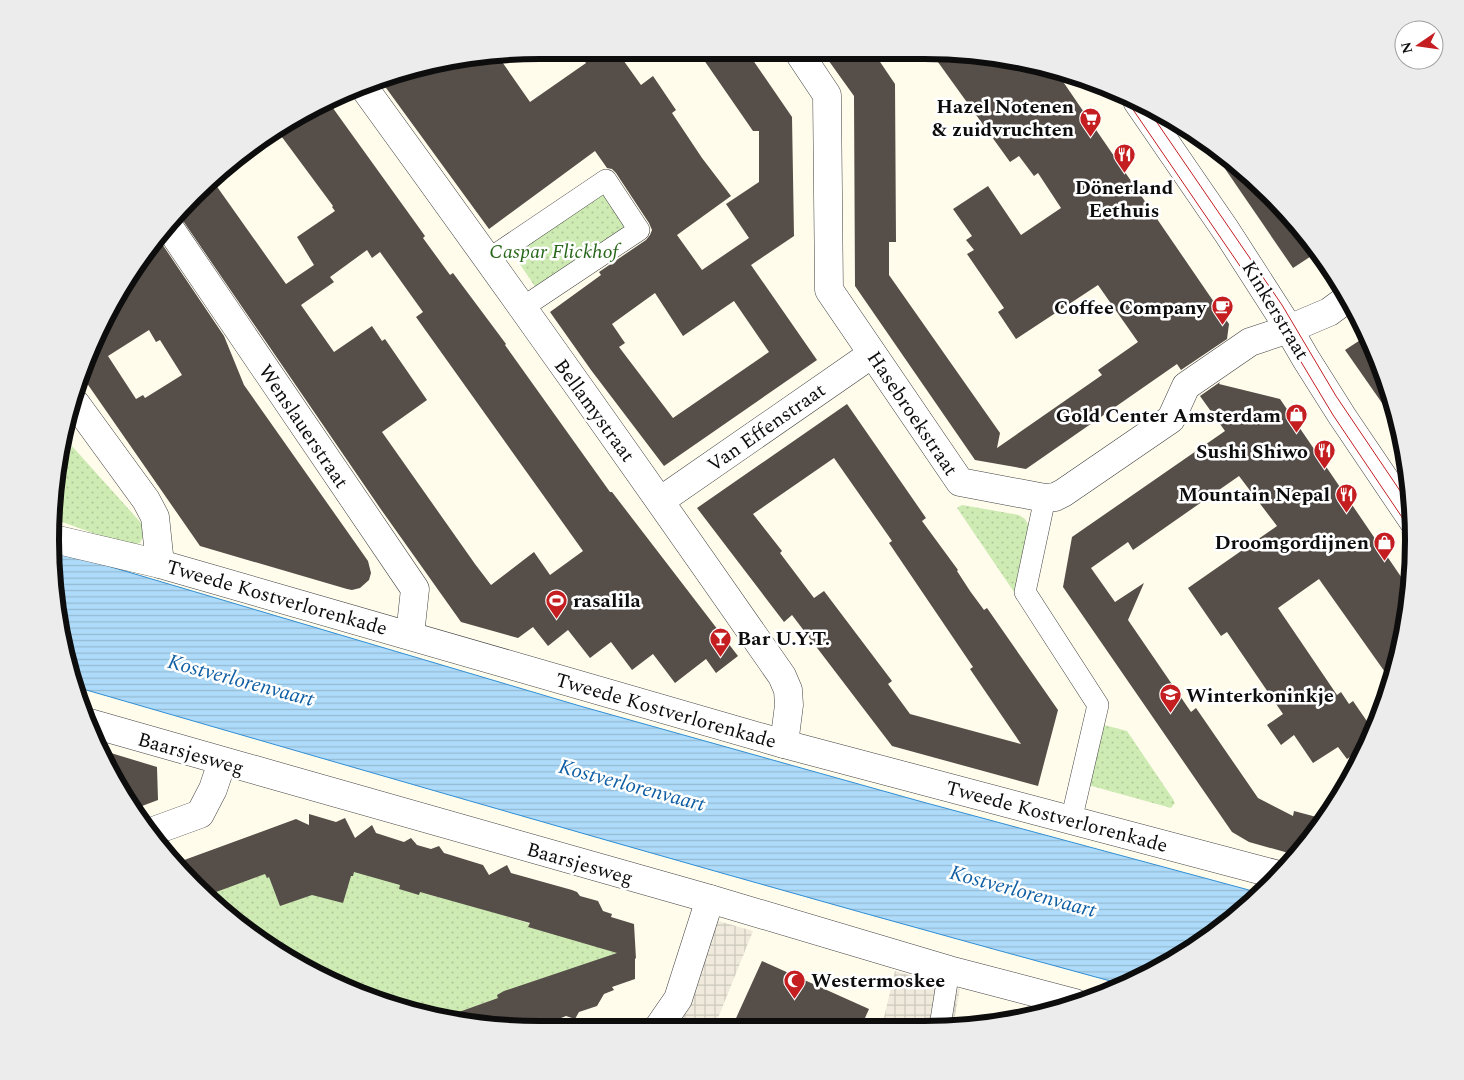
<svg xmlns="http://www.w3.org/2000/svg" width="1464" height="1080" font-family="Spectral,serif">
  <style>
    .park { fill: url(#park-dots) }
    .plaza { fill: url(#plaza-grid) }
    .water { fill: url(#water-rules); stroke: #318ed4 }
    .building { fill: #564e48; fill-rule: evenodd }
    .lines { fill: none; stroke-linecap: round; stroke-linejoin: round }
    .pedestrian-casing { stroke: #404040; stroke-width: 22 }
    .minor-casing { stroke: #404040; stroke-width: 29 }
    .tertiary-casing { stroke: #404040; stroke-width: 29 }
    .pedestrian { stroke: #fff; stroke-width: 21 }
    .minor { stroke: #fff; stroke-width: 28 }
    .tertiary { stroke: #fff; stroke-width: 28 }
    .tram { stroke: #c41e21; stroke-width: 1 }
    .labels { text-anchor: middle; stroke-width: 5; stroke-linejoin: round; paint-order: stroke }
    .poi-label { font-size: 20px; font-weight: bold; fill: #0d0d0d; stroke: #fff; text-anchor: end }
    .park-label { font-size: 20px; font-style: italic; fill: #28671a; stroke: #fff }
    .street-label { font-size: 20px; fill: #0d0d0d; stroke: #fff }
    .water-label { font-size: 21px; font-style: italic; fill: #105fa4; stroke: #fff }
    .rim { fill: none; stroke: #0d0d0d; stroke-width: 6 }
  </style>
  <defs>
    <pattern id="park-dots" width="8" height="8" patternUnits="userSpaceOnUse" patternTransform="scale(1.25)"><rect width="8" height="8" fill="#cfebb4"/><path d="M2 2h.1M6 6h.1" fill="none" stroke="#b1c89a" stroke-width="1.8" stroke-linecap="round"/></pattern>
    <pattern id="plaza-grid" width="8" height="8" patternUnits="userSpaceOnUse" patternTransform="scale(1.25)"><rect width="8" height="8" fill="#efeadb"/><path d="M0 4h8M4 0v8" fill="none" stroke="#ccc8bb"/></pattern>
    <pattern id="water-rules" width="6" height="5" patternUnits="userSpaceOnUse" patternTransform="scale(1.25)"><rect width="6" height="5" fill="#aedbf9"/><path d="M0 2.5h6" fill="none" stroke="#94bbd4"/></pattern>
  </defs>
  <rect width="100%" height="100%" fill="#fffcec"/>
  <!-- park -->
  <g class="park">
    <polygon points="605,173 645,231 544,300 505,242"/>
    <polygon points="72,446 142,524 144,535 140,543 132,546 115,541 54,519 54,507"/>
    <polygon points="962,505 1019,515 1025,519 1029,526 1019,587 1014,592 957,508"/>
    <polygon points="1104,725 1127,731 1173,799 1175,803 1171,808 1088,785"/>
    <polygon points="309,851 622,954 442,1018 413,1013 323,979 241,929 203,890"/>
  </g>
  <!-- plaza -->
  <g class="plaza">
    <polygon points="715,920 753,931 714,1028 678,1028"/>
    <polygon points="895,971 960,989 953,1026 882,1026"/>
  </g>
  <!-- water -->
  <path class="water" d="M 54,550 L 580,706 L 919,801 L 1260,893 L 1223,929 L 1125,985 C 774,890 425,788 76,687 L 54,604 Z"/>
  <!-- building -->
  <g class="building">
    <path d="M 576,50 L 616,50 L 641,85 L 653,76 L 676,110 L 672,113 L 702,158 L 731,196 L 677,235 L 702,270 L 749,238 L 726,204 L 759,182 L 759,131 L 753,131 L 697,50 L 746,50 L 792,117 L 794,236 L 751,265 L 817,360 L 664,466 L 591,370 L 550,312 L 601,275 L 599,272 L 646,240 L 650,235 L 652,230 L 649,223 L 616,173 L 612,169 L 607,168 L 595,151 L 489,229 L 381,81 L 413,67 L 498,56 L 530,102 L 586,63 ZM 655,293 L 683,336 L 734,301 L 769,352 L 673,418 L 619,347 L 625,343 L 612,324 Z"/>
    <polygon points="821,50 872,50 895,84 896,242 889,242 889,275 1000,433 997,448 1102,375 1098,370 1138,342 1098,285 1016,339 998,312 1004,308 967,254 974,250 966,240 972,236 953,209 988,186 1021,235 1061,208 1038,173 1034,176 1019,156 1010,162 930,51 1053,67 1229,324 1227,339 1181,370 1177,364 1026,469 975,460 855,286 854,96"/>
    <path d="M 330,104 L 425,236 L 423,238 L 450,275 L 453,273 L 506,344 L 505,345 L 610,492 L 612,492 L 738,656 L 716,673 L 706,659 L 675,683 L 653,654 L 632,670 L 611,642 L 590,658 L 568,630 L 548,646 L 533,627 L 518,638 L 461,622 L 380,508 L 177,212 L 213,181 L 286,284 L 314,265 L 297,237 L 335,211 L 332,207 L 333,206 L 276,129 ZM 367,250 L 372,258 L 380,252 L 423,312 L 416,317 L 583,551 L 550,575 L 534,552 L 491,585 L 475,564 L 382,432 L 427,400 L 385,339 L 382,341 L 372,326 L 334,352 L 301,305 L 334,282 L 330,277 Z"/>
    <polygon points="1225,155 1247,172 1313,241 1319,251 1293,268 1219,160"/>
    <path d="M 158,238 L 224,336 L 244,385 L 368,561 L 371,573 L 369,580 L 360,588 L 352,590 L 347,589 L 200,546 L 84,379 L 100,324 ZM 149,330 L 156,342 L 160,340 L 182,375 L 145,398 L 143,395 L 136,399 L 108,356 Z"/>
    <polygon points="1368,335 1396,409 1389,413 1345,350"/>
    <polygon points="1220,382 1219,384 1280,399 1410,590 1410,604 1392,682 1319,579 1278,608 1337,695 1341,692 1349,704 1353,701 1373,730 1358,763 1353,755 1347,759 1338,747 1313,763 1294,735 1281,745 1267,725 1283,714 1227,632 1221,636 1188,588 1277,526 1239,476 1133,550 1128,542 1091,568 1115,602 1144,583 1128,620 1191,712 1196,708 1258,798 1293,816 1294,811 1324,819 1299,854 1292,854 1249,842 1232,832 1063,587 1072,537 1225,431 1200,396"/>
    <path d="M 847,404 L 926,518 L 922,521 L 958,570 L 957,571 L 970,591 L 984,610 L 987,608 L 1058,710 L 1038,786 L 892,746 L 792,615 L 784,622 L 697,508 ZM 834,458 L 892,541 L 889,543 L 973,667 L 970,669 L 1021,744 L 910,714 L 888,684 L 892,681 L 824,591 L 814,598 L 780,553 L 782,551 L 753,514 Z"/>
    <polygon points="101,750 157,767 158,800 134,809"/>
    <polygon points="309,814 336,822 345,818 355,838 372,825 376,833 404,842 411,838 417,845 431,849 439,846 444,853 483,865 489,875 507,865 511,873 572,890 577,892 580,896 598,901 603,911 612,914 611,917 634,924 636,959 635,958 635,979 612,987 614,990 604,994 597,1006 579,1012 575,1019 566,1016 551,1022 549,1025 539,1029 508,1029 442,1018 498,998 497,995 504,991 617,953 528,927 530,923 420,892 419,895 399,889 400,885 354,872 353,876 351,876 343,903 312,895 280,906 269,877 267,878 265,874 208,895 176,863 296,819 309,825"/>
    <polygon points="762,961 869,1009 861,1027 732,1027"/>
  </g>
  <g class="lines">
    <defs>
      <g id="pedestrian">
        <polyline points="489,259 606,180 639,230 522,308"/>
        <polyline points="1045,498 1025,592 1098,705 1071,821"/>
        <polyline points="940,1026 949,970"/>
      </g>
      <g id="minor">
        <polyline points="797,50 827,95 829,290 960,482 1045,498 1055,497 1063,493 1171,419 1186,386 1250,342 1289,329"/>
        <path d="M 365,89 C 506,283 645,479 782,676 L 788,690 L 789,705 L 784,744"/>
        <polyline points="167,224 415,589 410,635"/>
        <polyline points="76,404 146,500 155,517 160,564"/>
        <polyline points="660,501 872,354"/>
        <polyline points="54,539 160,564 784,744 1279,875"/>
        <polyline points="86,722 710,899 949,970 1075,1003"/>
        <polyline points="148,833 200,814 213,789 222,762"/>
        <polyline points="658,1028 678,999 710,899"/>
      </g>
      <g id="tertiary">
        <polyline points="1137,101 1227,232 1281,316 1306,359 1342,416 1413,521"/>
        <polyline points="1289,329 1329,312 1348,298"/>
      </g>
    </defs>
    <!-- pedestrian casing -->
    <use href="#pedestrian" class="pedestrian-casing"/>
    <!-- minor casing -->
    <use href="#minor" class="minor-casing"/>
    <!-- tertiary casing -->
    <use href="#tertiary" class="tertiary-casing"/>
    <!-- pedestrian -->
    <use href="#pedestrian" class="pedestrian"/>
    <!-- minor -->
    <use href="#minor" class="minor"/>
    <!-- tertiary -->
    <use href="#tertiary" class="tertiary"/>
    <!-- tram -->
    <g class="tram">
      <polyline points="1121,92 1268,307 1333,415 1412,532"/>
      <polyline points="1145,105 1282,305 1336,396 1413,510"/>
    </g>
  </g>
  <!-- icons -->
  <defs>
    <symbol id="supermarket-pin" viewBox="-11 -11 22 30"><path d="M0 17L-7.5 6A9.5 9.5 0 1 1 7.5 6Z" fill="#c41e21" stroke="#fff"/><path d="M-6-5.5h2.5l.6 2H6L4.5 2H-2.5L-4.4-4H-6ZM-1.5 3.2a1.3 1.3 0 1 0 .1 0ZM3 3.2a1.3 1.3 0 1 0 .1 0Z" fill="#fff"/></symbol>
    <symbol id="restaurant-pin" viewBox="-11 -11 22 30"><path d="M0 17L-7.5 6A9.5 9.5 0 1 1 7.5 6Z" fill="#c41e21" stroke="#fff"/><path d="M-5-6h1v4h1v-4h1v4h1v-4h1v5L-1.5 .5V6h-2V.5L-5-1ZM5-6V6H3V1.5H1.5Q1.5-4 5-6Z" fill="#fff"/></symbol>
    <symbol id="cafe-pin" viewBox="-11 -11 22 30"><path d="M0 17L-7.5 6A9.5 9.5 0 1 1 7.5 6Z" fill="#c41e21" stroke="#fff"/><path d="M-5.5-4.5H6V0H3Q3 3.5 0 3.5H-2.5Q-5.5 3.5-5.5 0ZM3-3.2v2h1.7v-2ZM-6 4.5H4V6H-6Z" fill="#fff"/></symbol>
    <symbol id="shop-pin" viewBox="-11 -11 22 30"><path d="M0 17L-7.5 6A9.5 9.5 0 1 1 7.5 6Z" fill="#c41e21" stroke="#fff"/><path d="M-5-2.5h2.3a2.7 3.5 0 0 1 5.4 0H5L5.5 6h-11ZM-1.5-2.5h3a1.5 2.3 0 0 0-3 0Z" fill="#fff"/></symbol>
    <symbol id="stadium-pin" viewBox="-11 -11 22 30"><path d="M0 17L-7.5 6A9.5 9.5 0 1 1 7.5 6Z" fill="#c41e21" stroke="#fff"/><path d="M0-5a6.5 5 0 1 0 0 10a6.5 5 0 1 0 0-10ZM-3.5-1.8h7v3.6h-7Z" fill="#fff"/></symbol>
    <symbol id="bar-pin" viewBox="-11 -11 22 30"><path d="M0 17L-7.5 6A9.5 9.5 0 1 1 7.5 6Z" fill="#c41e21" stroke="#fff"/><path d="M-6-5H6L.8 .8V4.5H3.5V6h-7V4.5H-.8V.8Z" fill="#fff"/></symbol>
    <symbol id="school-pin" viewBox="-11 -11 22 30"><path d="M0 17L-7.5 6A9.5 9.5 0 1 1 7.5 6Z" fill="#c41e21" stroke="#fff"/><path d="M0-5L7-2L0 1L-7-2ZM-4 1L0 2.5L4 1V4Q0 6-4 4Z" fill="#fff"/></symbol>
    <symbol id="mosque-pin" viewBox="-11 -11 22 30"><path d="M0 17L-7.5 6A9.5 9.5 0 1 1 7.5 6Z" fill="#c41e21" stroke="#fff"/><path d="M3.5-4.9A6 6 0 1 0 3.5 4.9A5 5 0 1 1 3.5-4.9Z" fill="#fff"/></symbol>
  </defs>
  <g fill-rule="evenodd">
    <use href="#supermarket-pin" x="1078" y="106" width="25" height="34"/>
    <use href="#restaurant-pin" x="1112" y="142" width="25" height="34"/>
    <use href="#cafe-pin" x="1210" y="294" width="25" height="34"/>
    <use href="#shop-pin" x="1284" y="402" width="25" height="34"/>
    <use href="#restaurant-pin" x="1312" y="438" width="25" height="34"/>
    <use href="#restaurant-pin" x="1334" y="482" width="25" height="34"/>
    <use href="#shop-pin" x="1372" y="530" width="25" height="34"/>
    <use href="#stadium-pin" x="544" y="588" width="25" height="34"/>
    <use href="#bar-pin" x="708" y="626" width="25" height="34"/>
    <use href="#school-pin" x="1158" y="682" width="25" height="34"/>
    <use href="#mosque-pin" x="782" y="968" width="25" height="34"/>
  </g>
  <g class="labels">
    <!-- poi labels -->
    <g class="poi-label">
      <text x="1074" y="113">Hazel Notenen<tspan x="1074" dy="23">&amp; zuidvruchten</tspan></text>
      <text x="1124" y="194" text-anchor="middle">Dönerland<tspan x="1124" dy="23">Eethuis</tspan></text>
      <text x="1206" y="314">Coffee Company</text>
      <text x="1281" y="422">Gold Center Amsterdam</text>
      <text x="1308" y="458">Sushi Shiwo</text>
      <text x="1330" y="501">Mountain Nepal</text>
      <text x="1369" y="549">Droomgordijnen</text>
      <text x="573" y="607" text-anchor="start">rasalila</text>
      <text x="737" y="645" text-anchor="start">Bar U.Y.T.</text>
      <text x="1186" y="702" text-anchor="start">Winterkoninkje</text>
      <text x="811" y="987" text-anchor="start">Westermoskee</text>
    </g>
    <!-- park labels -->
    <g class="park-label">
      <text x="554" y="258">Caspar Flickhof</text>
    </g>
    <!-- street labels -->
    <g class="street-label">
      <text transform="translate(1276 310) rotate(59)" y="7">Kinkerstraat</text>
      <text transform="translate(595 410) rotate(54)" y="7">Bellamystraat</text>
      <text transform="translate(913 413) rotate(56)" y="7">Hasebroekstraat</text>
      <text transform="translate(304 426) rotate(56)" y="7">Wenslauerstraat</text>
      <text transform="translate(766 427) rotate(-35)" y="7">Van Effenstraat</text>
      <text transform="translate(277 597) rotate(16)" y="7">Tweede Kostverlorenkade</text>
      <text transform="translate(666 710) rotate(16)" y="7">Tweede Kostverlorenkade</text>
      <text transform="translate(191 753) rotate(16)" y="7">Baarsjesweg</text>
      <text transform="translate(1057 816) rotate(15)" y="7">Tweede Kostverlorenkade</text>
      <text transform="translate(580 863) rotate(16)" y="7">Baarsjesweg</text>
    </g>
    <!-- water labels -->
    <g class="water-label">
      <text transform="translate(241 680) rotate(15)" y="7">Kostverlorenvaart</text>
      <text transform="translate(632 785) rotate(15)" y="7">Kostverlorenvaart</text>
      <text transform="translate(1023 891) rotate(15)" y="7">Kostverlorenvaart</text>
    </g>
  </g>
  <!-- crop -->
  <path d="M0 0H1464V1080H0ZM540 59H924A481 481 0 0 1 1405 540V540A481 481 0 0 1 924 1021H540A481 481 0 0 1 59 540V540A481 481 0 0 1 540 59Z" fill="#ececec" fill-rule="evenodd"/>
  <path class="rim" d="M540 59H924A481 481 0 0 1 1405 540V540A481 481 0 0 1 924 1021H540A481 481 0 0 1 59 540V540A481 481 0 0 1 540 59Z"/>
  <!-- north arrow -->
  <g transform="translate(1419 45) rotate(257)"><circle r="24" fill="#ffffff" stroke="#9e9e9e"/>
  <path d="M0-4L9 19L0 12L-9 19Z" fill="#c41e21"/>
  <text y="-8" font-size="14" font-weight="bold" text-anchor="middle" fill="#0d0d0d">N</text>
  </g>
</svg>
